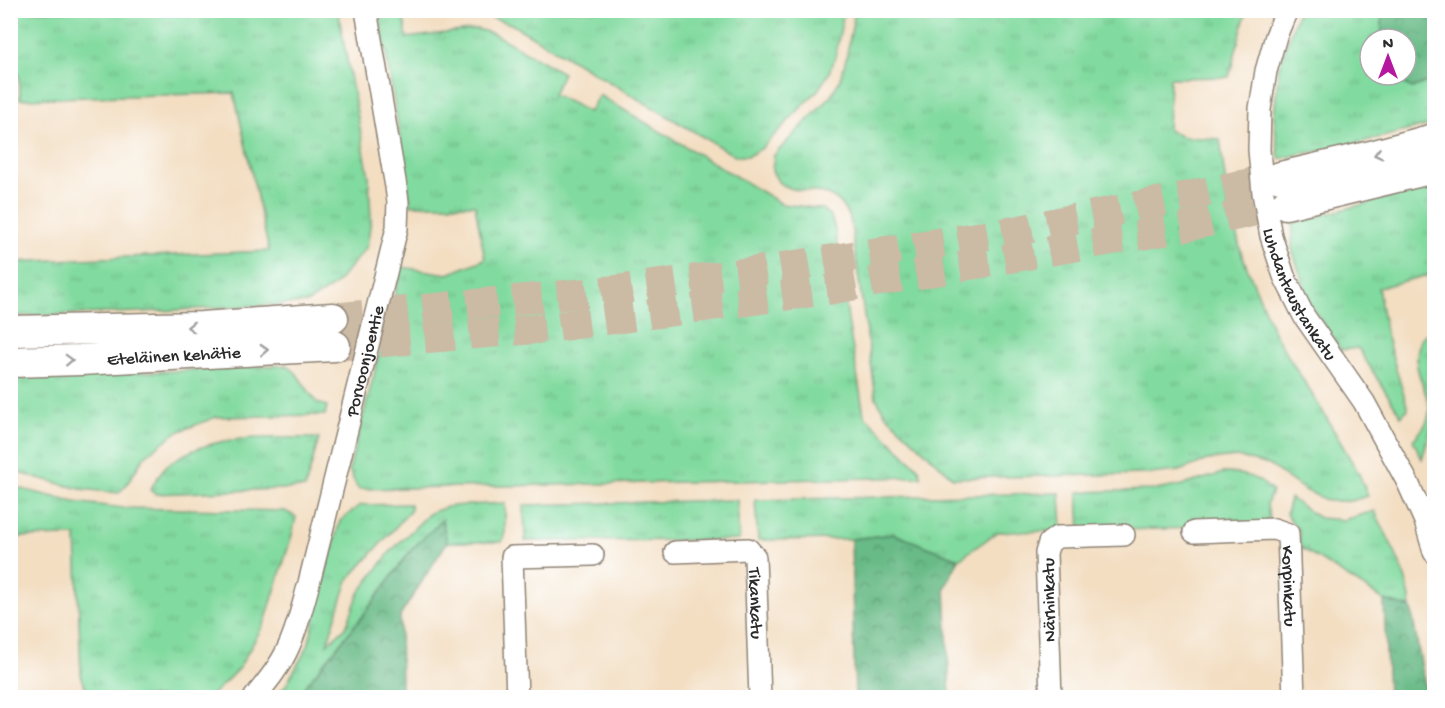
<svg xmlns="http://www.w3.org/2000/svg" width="1445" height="708" font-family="'Gochi Hand',sans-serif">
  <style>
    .grass { fill: url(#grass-tufts); stroke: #568265; stroke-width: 1.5 }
    .forest { fill: url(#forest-crowns); stroke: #4a7258; stroke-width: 1.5 }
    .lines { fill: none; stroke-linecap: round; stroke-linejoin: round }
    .highway-tunnel { stroke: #cbbaa4; stroke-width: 30; stroke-dasharray: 30 15; stroke-linecap: butt }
    .minor-casing { stroke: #8f8476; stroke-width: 24 }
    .highway-casing { stroke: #8f8476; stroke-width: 33 }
    .minor { stroke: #fff; stroke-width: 21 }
    .highway { stroke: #fff; stroke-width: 30 }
    .oneway { stroke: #a0a0a0 }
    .labels { text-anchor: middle; stroke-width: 6; stroke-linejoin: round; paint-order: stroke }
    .street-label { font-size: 18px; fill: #2b2b2b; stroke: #fff }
  </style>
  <defs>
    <pattern id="grass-tufts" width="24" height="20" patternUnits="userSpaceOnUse" patternTransform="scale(1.5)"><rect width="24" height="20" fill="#81da9f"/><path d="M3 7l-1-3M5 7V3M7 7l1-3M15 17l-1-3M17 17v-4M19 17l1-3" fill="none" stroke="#70bb89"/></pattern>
    <pattern id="forest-crowns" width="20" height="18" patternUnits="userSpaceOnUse" patternTransform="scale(1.5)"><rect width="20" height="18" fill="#68ba86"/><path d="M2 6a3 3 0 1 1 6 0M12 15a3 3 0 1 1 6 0" fill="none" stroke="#56976e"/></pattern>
  </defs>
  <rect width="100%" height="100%" fill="#fff"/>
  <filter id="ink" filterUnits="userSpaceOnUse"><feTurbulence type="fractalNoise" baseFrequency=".0167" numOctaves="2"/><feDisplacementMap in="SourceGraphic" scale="12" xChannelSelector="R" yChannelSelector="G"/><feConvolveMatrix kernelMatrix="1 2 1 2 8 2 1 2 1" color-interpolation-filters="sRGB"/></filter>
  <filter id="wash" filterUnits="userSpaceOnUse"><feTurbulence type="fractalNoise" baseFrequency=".008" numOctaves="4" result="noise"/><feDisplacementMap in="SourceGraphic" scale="24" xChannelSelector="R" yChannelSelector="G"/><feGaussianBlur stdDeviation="1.35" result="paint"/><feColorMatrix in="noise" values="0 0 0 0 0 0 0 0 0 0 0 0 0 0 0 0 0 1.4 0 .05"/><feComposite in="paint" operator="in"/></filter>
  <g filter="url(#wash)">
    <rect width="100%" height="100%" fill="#f3dec2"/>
    <!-- grass -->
    <g class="grass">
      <polygon points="11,11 338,11 369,177 371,219 367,247 335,285 307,303 143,312 11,316 10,262 269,251 234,93 20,99 19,75 11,75"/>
      <polygon points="403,11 407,38 477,29 494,34 563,73 553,94 589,112 599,95 782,204 822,209 831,217 835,230 850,333 864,415 919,469 921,477 358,489 349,470 402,267 448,274 485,259 475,205 411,205 379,11"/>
      <polygon points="477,11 477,10 844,11 835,58 828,75 818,90 761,149 748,156 735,156 511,24 478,14"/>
      <polygon points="855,11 1248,11 1244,20 1229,77 1170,78 1168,130 1183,137 1220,139 1228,203 1242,255 1275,335 1323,412 1359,474 1368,496 1351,501 1328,501 1305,490 1269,465 1237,457 1207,460 1179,471 1149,474 953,478 886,415 876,398 850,218 839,201 824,193 792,189 779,183 772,171 774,155 830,97 840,80 846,59"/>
      <polygon points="1298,11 1382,11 1382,39 1370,39 1370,75 1388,75 1412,88 1434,79 1434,124 1329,150 1305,153 1279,159 1274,116 1279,67"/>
      <polygon points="1434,185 1434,317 1428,275 1378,288 1387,338 1408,409 1401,416 1358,348 1341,350 1310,305 1292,249 1293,223"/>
      <path d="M 1434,327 L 1434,419 L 1422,459 L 1413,440 C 1443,410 1424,400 1417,366 C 1415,358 1419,347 1421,338 Z"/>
      <polygon points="287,365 296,373 317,403 327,406 325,415 216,417 175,433 144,457 127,484 119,493 80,489 11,471 10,377 157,372"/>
      <path d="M 319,438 L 305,488 L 156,494 L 150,490 C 155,482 161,469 169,464 C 212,432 268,438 319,438 Z"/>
      <path d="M 1223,473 C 1243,473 1257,476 1272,491 L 1267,504 L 1270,526 L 1080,531 L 1078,492 L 1156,490 L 1183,485 Z"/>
      <polygon points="10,486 74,502 123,508 285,511 296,517 292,535 265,622 239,668 210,697 89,697 81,675 76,536 11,537"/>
      <polygon points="1060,493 1062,531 998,532 959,559 894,534 851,539 758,540 755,500"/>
      <path d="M 1290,498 L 1319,518 L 1343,520 L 1375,511 C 1389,542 1409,573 1411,608 L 1384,600 L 1300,547 L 1299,531 L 1286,514 Z"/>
      <polygon points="737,500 739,540 525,541 524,505"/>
      <polygon points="505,503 505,532 502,542 447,542 442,521 412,549 362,617 296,697 274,698 286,685 308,646 328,563 340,521 360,505 410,504 411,510 348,580 327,644 346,627 359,593 391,551 430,513 450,506"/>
    </g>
    <!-- forest -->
    <g class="forest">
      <polygon points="1382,11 1434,11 1434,79 1412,88 1388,75 1406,75 1406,39 1382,39"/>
      <polygon points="442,520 447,542 400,616 401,697 296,697 362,617 412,549"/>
      <polygon points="894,534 959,559 945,588 950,697 855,697 851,539"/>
      <polygon points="1384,600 1411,608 1427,697 1388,697"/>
    </g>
  </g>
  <g filter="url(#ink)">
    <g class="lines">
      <!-- highway-tunnel -->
      <g class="highway-tunnel">
        <polyline points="333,318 616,290 750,272 1015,231 1280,177"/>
        <polyline points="335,346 548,328 828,290 1186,227 1286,204"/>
      </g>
      <defs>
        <g id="minor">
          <path id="s1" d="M 1287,10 L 1276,36 L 1266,71 L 1260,109 L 1259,150 L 1263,193 L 1271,236 L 1284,276 L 1304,316 L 1364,402 L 1408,483 L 1425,521 L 1434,552"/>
          <path id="s2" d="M 1194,532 L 1274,529 L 1288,534 L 1294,698"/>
          <path id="s3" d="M 675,552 L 748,549 L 755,557 L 760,698"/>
          <path id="s4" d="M 254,698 C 267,682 281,665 289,646 C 298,626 303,604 309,583 L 397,228 L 398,202 L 396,187 L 366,10"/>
          <polyline points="517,698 512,557 593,555"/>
          <polyline points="1051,698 1046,553 1049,543 1057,537 1124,535"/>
        </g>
        <g id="highway">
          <polyline points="1280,177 1375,155 1434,139"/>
          <polyline points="1286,204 1434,168"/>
          <polyline points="10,331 202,327 333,318"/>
          <path id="s5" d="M 10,362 L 80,360 L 335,346"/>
        </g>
      </defs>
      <!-- minor casing -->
      <use href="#minor" class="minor-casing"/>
      <!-- highway casing -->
      <use href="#highway" class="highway-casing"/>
      <!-- minor -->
      <use href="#minor" class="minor"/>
      <!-- highway -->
      <use href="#highway" class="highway"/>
    </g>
    <!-- one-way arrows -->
    <defs><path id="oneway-chevron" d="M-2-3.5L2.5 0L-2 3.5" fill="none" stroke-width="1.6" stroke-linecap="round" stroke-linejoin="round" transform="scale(1.5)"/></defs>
    <g class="oneway">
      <use href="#oneway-chevron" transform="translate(1378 154) rotate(166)"/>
      <use href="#oneway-chevron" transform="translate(191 327) rotate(178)"/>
      <use href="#oneway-chevron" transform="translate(264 350) rotate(-3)"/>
      <use href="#oneway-chevron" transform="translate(69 360) rotate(-2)"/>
    </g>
  </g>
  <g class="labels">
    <!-- street labels -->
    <g class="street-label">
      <text dy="6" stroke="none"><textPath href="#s1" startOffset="296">Luhdantaustankatu</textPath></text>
      <text dy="6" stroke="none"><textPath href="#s5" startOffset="164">Eteläinen kehätie</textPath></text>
      <text dy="6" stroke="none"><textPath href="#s4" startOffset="358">Porvoonjoentie</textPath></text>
      <text dy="6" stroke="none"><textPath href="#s2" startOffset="147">Korpinkatu</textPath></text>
      <text transform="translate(1048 600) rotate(-91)" y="6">Närhinkatu</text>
      <text dy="6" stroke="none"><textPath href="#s3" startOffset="130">Tikankatu</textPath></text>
    </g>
  </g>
  <!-- margin -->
  <rect width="1445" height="708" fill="none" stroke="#fff" stroke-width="36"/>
  <!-- north arrow -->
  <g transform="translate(1388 57)"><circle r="28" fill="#ffffff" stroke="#aaaaaa" stroke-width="1.5"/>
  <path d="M0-4.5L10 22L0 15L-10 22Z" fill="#b5179e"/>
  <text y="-9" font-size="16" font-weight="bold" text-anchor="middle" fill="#2b2b2b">N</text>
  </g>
</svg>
